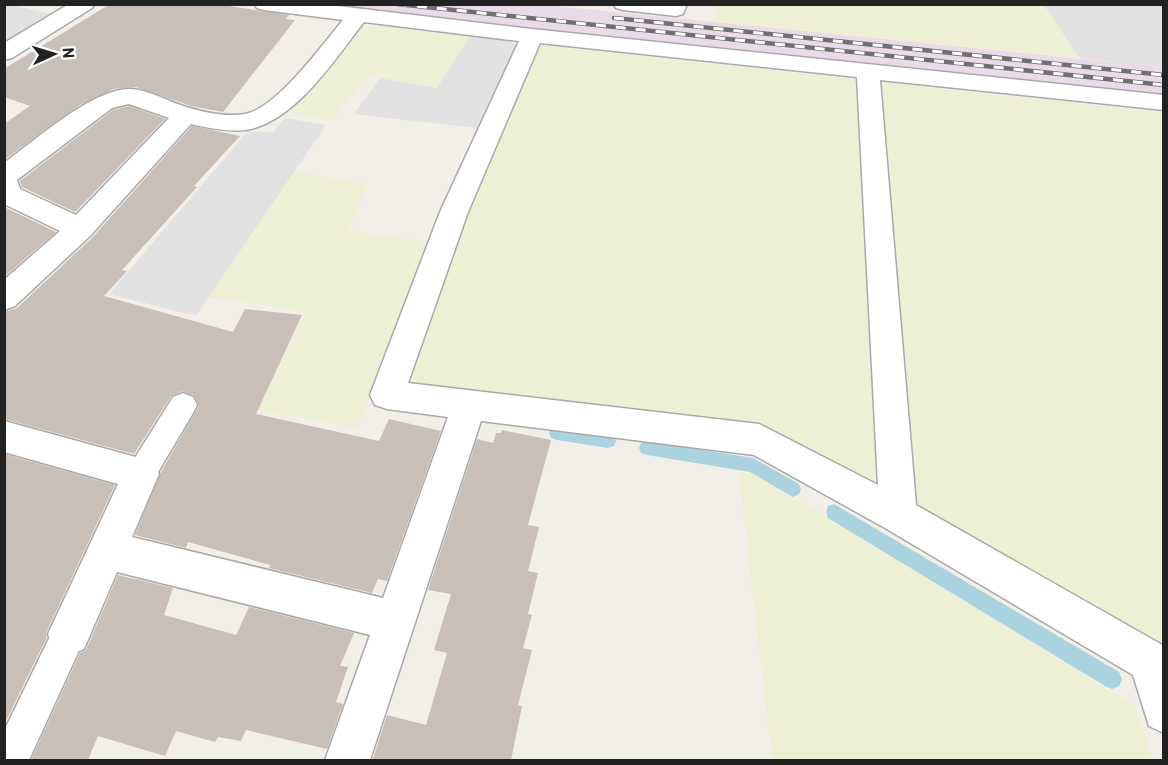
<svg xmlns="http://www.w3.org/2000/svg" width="1168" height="765" font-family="Barlow,sans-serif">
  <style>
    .industrial { fill: #ebdbe8 }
    .farmland { fill: #eef0d5 }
    .parking { fill: #e2e2e2 }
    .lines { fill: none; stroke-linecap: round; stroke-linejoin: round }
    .stream { fill: #aad3df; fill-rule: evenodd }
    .building { fill: #c7bfb8 }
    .lane-casing { stroke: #a9a9a9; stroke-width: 3 }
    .street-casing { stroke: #a9a9a9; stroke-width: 3 }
    .lane { fill: #fff; fill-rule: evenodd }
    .street { fill: #fff; fill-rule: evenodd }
    .rail-casing { stroke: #707070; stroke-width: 4.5 }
    .rail { stroke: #fff; stroke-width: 3; stroke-dasharray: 10; stroke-linecap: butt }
  </style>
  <rect width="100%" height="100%" fill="#f2efe9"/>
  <!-- industrial -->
  <polygon class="industrial" points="315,5 545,5 1163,67 1163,94"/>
  <!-- farmland -->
  <g class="farmland">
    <polygon points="714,5 1044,5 1079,58 716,22"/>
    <polygon points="375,26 470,36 437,88 368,76 331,120 288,112 357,32"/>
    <polygon points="538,45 853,79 860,85 884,484 867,490 761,425 423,386 411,376 465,207"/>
    <polygon points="879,82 1163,113 1163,645 1131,639 917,513"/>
    <polygon points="295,171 368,185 347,231 430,242 375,386 356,428 257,410 306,312 209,297"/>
    <polygon points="753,472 1134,705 1144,728 1152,760 772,760 739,473"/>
  </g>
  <!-- parking -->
  <g class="parking">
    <polygon points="4,5 11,5 54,14 5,43"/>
    <polygon points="1044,5 1163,5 1163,67 1079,58"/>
    <polygon points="470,36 509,41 517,46 477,128 354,114 380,78 437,88"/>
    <polygon points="285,118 326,125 196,316 109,294 248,131 273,132"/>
  </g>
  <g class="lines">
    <!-- stream -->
    <g class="stream">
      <polygon points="557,426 608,434 614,436 616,441 614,446 608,448 557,440 551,438 549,433 551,428"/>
      <polygon points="647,441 753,458 799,484 801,489 799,494 793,497 750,472 647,455 641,453 639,448 641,443"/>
      <polygon points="834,504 1119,672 1122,679 1119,686 1112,689 1105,686 828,518 826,512 828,506"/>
    </g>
  </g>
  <!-- building -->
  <g class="building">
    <polygon points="110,4 215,4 289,15 286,19 295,20 223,112 191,106 136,87 114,89 80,105 4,160 4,124 30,106 4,97 4,69"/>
    <polygon points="129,106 165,119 75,212 22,187 20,181 113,110"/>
    <polygon points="192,126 240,136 194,186 197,187 122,270 127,271 104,296 233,332 245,309 302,315 256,414 379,441 389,419 441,431 387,581 378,579 372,593 269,568 270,565 188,542 186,548 135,535 161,472 199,406 194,395 182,391 171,396 134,454 4,419 4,312 17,308 92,238"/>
    <polygon points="4,207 56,232 4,277"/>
    <polygon points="502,430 551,440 528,525 539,527 528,571 538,573 528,614 532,615 523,648 532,650 518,705 522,706 511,760 373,759 387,715 426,725 447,653 434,650 451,594 428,590 477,439 493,443 496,433 501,433"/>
    <polygon points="4,454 115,485 46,633 47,637 4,725"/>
    <polygon points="118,575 173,588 164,615 236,635 249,607 354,633 340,666 348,667 336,702 343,704 327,749 246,730 241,741 218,737 215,742 176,731 165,756 98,736 88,760 31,760 80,653 86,650"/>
  </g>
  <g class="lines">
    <defs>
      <g id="lane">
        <polygon points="183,393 193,397 197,405 193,413 151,484 141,488 131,484 126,474 131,464 173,397"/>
        <polygon points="69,617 81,622 86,634 81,646 29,760 4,760 4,731 57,622"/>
      </g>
      <g id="street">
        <polygon points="69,4 95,4 92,8 12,58 4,60 4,43"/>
        <path d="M 254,4 L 321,4 L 532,29 L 1164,95 L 1164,110 L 880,80 L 916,505 L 1164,646 L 1164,733 L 1149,726 L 1133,675 L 885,528 L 754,455 L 481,421 L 370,760 L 325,760 L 370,635 L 117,572 L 84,649 L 69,655 L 54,649 L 48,634 L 118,484 L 4,452 L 4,421 L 154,462 L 159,474 L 132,537 L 383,598 L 448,417 L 387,409 L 375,405 L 370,395 L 440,212 L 519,41 L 364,22 C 335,59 295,122 246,130 C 228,132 208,128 191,124 L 90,236 L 15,306 L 4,310 L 4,280 L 60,231 L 4,204 L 4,163 C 36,140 91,90 129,89 C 146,88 173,104 190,108 C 207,113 228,117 245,114 C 277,108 322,45 343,20 L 264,10 L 257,8 ZM 540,43 L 857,77 L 878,485 L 759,424 L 408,383 L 468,212 ZM 129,104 L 169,118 L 76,215 L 20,189 L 17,180 L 112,108 Z"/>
        <polygon points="613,4 687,4 683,14 676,16 623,10 616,8"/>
      </g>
    </defs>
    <!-- lane casing -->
    <use href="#lane" class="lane-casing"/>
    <!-- street casing -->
    <use href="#street" class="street-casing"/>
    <!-- lane -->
    <use href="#lane" class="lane"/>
    <!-- street -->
    <use href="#street" class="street"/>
    <defs>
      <g id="rail">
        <polyline points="397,4 1164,85"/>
        <polyline points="614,18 1164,75"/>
      </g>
    </defs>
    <!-- rail casing -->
    <use href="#rail" class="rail-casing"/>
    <!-- rail -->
    <use href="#rail" class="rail"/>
  </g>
  <!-- border -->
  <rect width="1168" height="765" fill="none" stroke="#222222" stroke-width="12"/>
  <!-- north arrow -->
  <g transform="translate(54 54) rotate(86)" stroke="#ffffff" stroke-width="4.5" paint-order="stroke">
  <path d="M0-4.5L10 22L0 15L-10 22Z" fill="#222222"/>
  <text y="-9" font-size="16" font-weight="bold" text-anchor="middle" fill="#222222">N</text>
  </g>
</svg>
